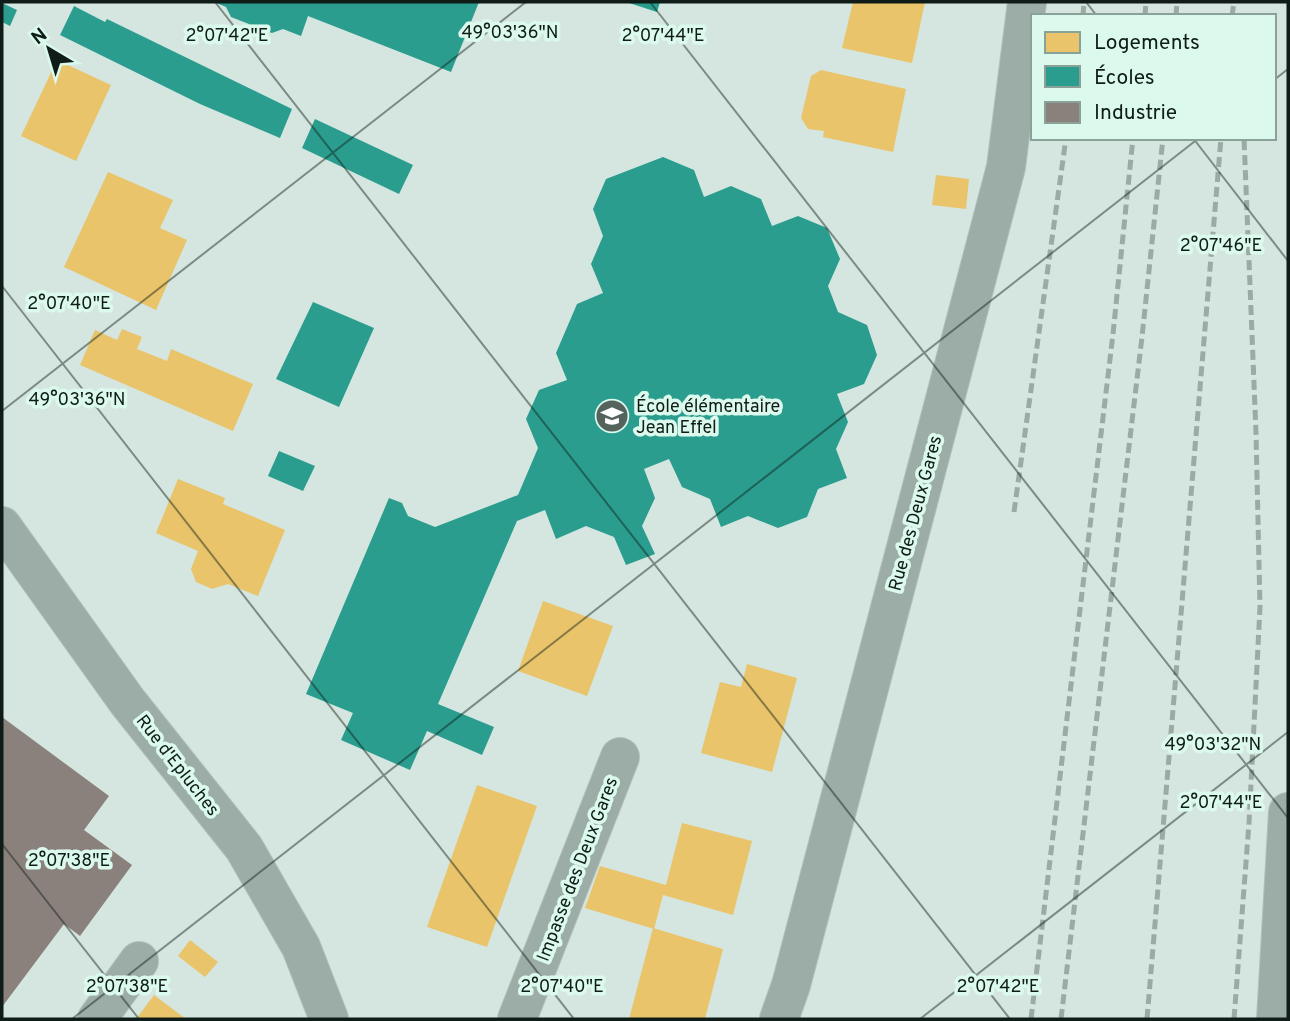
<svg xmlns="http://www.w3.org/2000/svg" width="1290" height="1021" font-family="Overpass,sans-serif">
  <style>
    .homes { fill: #e9c46a }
    .schools { fill: #2a9d8f }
    .industry { fill: #8a817c }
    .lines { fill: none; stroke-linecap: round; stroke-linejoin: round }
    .minor-casing { stroke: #b2c0ba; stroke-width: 40 }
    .minor { stroke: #9caca6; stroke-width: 38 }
    .rail { stroke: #9caaa4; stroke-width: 5; stroke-dasharray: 10 5; stroke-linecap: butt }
    .ticks { fill: none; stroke: #101c17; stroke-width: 2; stroke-opacity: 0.45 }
    .labels { text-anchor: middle; stroke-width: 7; stroke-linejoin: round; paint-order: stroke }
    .poi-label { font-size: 18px; fill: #101c17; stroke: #dbfaed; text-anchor: start }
    .street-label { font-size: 18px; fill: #101c17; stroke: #dbfaed }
    .ticks-label { font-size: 18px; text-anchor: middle; fill: #101c17; stroke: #dbfaed; stroke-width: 7; stroke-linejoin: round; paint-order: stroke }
  </style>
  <rect width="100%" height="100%" fill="#d4e6df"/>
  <!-- homes -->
  <g class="homes">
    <polygon points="853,2 925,2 912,63 842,48"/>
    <polygon points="57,60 111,85 76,161 21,136"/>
    <polygon points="821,70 906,89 893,152 823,137 824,131 808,129 801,118 811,76"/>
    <polygon points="108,172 173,200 160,228 187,240 156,310 64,267"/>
    <polygon points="936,175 969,179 966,209 932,205"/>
    <polygon points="122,329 142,337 137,349 167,361 171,349 253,384 233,431 80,365 95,330 117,340"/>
    <polygon points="178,479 225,498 223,504 285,530 258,596 228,584 212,589 196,582 191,569 198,551 156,533"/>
    <polygon points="543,601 613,626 587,696 518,671"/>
    <polygon points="747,664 797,678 772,772 701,753 720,682 741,687"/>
    <polygon points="477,785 537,806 487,947 427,927"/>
    <polygon points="682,823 752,841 733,915 663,895 654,929 585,908 600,866 666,885"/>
    <polygon points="653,928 723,949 705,1019 629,1019"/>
    <polygon points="190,940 218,962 205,977 178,956"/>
    <polygon points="154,995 186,1019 136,1019"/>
  </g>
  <!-- schools -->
  <g class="schools">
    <polygon points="214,2 479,2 451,72 308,16 301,36 283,29 272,33 231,17 226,7"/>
    <polygon points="626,2 660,2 657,12"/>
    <polygon points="2,3 17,10 10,26 2,22"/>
    <polygon points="74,6 105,22 107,19 292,109 280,138 200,104 60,35"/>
    <polygon points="315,119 413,165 399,194 302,148"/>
    <polygon points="663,157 694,170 704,197 731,186 761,199 772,226 798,216 827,228 840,259 828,286 838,312 867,325 877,355 864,384 837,394 848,422 836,449 847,478 818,489 807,517 778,528 748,516 721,527 710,499 682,487 669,459 644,469 655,498 642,526 655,554 626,565 614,537 586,526 556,539 545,510 517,521 438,704 494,727 482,755 427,731 410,770 341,740 353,713 306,694 389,498 402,503 408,516 435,527 518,495 538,448 526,419 539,390 567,380 556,353 577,304 603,293 591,264 603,236 593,209 606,179"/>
    <polygon points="313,302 374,328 339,407 276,379"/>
    <polygon points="279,451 315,466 303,491 268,476"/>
  </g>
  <!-- industry -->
  <polygon class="industry" points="2,717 109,796 84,830 132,865 80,936 64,924 2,1007"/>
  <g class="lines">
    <defs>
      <g id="minor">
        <polyline points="2,526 127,701 244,848 301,947 329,1019"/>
        <polyline points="97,1019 139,961"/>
        <polyline points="517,1019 620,757"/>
        <polyline points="779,1019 791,985 1006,167 1027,2"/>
        <polyline points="1276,1019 1288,812"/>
      </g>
    </defs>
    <!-- minor casing -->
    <use href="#minor" class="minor-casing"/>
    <!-- minor -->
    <use href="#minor" class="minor"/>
    <!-- rail -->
    <g class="rail">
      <polyline points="1083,16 1084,2"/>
      <polyline points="1145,16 1146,2"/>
      <polyline points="1176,16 1177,2"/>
      <polyline points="1232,16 1234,2"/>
      <polyline points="1014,512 1066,138"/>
      <polyline points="1031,1019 1113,334 1133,138"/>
      <polyline points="1061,1019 1142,337 1163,138"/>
      <polyline points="1147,1019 1221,138"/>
      <polyline points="1234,1019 1249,823 1260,607 1256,433 1244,138"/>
    </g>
  </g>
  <!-- ticks -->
  <path class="ticks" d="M 215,2 L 1010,1019M 650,2 L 1288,818M 1086,2 L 1097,16M 1274,80 L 1288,69M 1193,138 L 1288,261M 2,286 L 574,1019M 2,411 L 526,2M 2,844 L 139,1019M 72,1019 L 1199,138M 920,1019 L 1288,732"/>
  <!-- icons -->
  <defs>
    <symbol id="school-disc" viewBox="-11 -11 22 22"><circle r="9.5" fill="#55635d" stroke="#dbfaed"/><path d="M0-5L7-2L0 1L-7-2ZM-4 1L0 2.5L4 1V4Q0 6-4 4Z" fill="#fff"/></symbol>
  </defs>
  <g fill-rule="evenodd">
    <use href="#school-disc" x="593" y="397" width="38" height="38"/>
  </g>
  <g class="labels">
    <!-- poi labels -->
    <g class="poi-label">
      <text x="636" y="412">École élémentaire<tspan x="636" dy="21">Jean Effel</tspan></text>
    </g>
    <!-- street labels -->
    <g class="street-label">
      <text transform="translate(915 513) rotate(-75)" y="6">Rue des Deux Gares</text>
      <text transform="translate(178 765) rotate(52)" y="6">Rue d'Epluches</text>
      <text transform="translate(577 869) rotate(-69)" y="6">Impasse des Deux Gares</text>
    </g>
  </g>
  <g class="ticks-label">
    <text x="510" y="38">49°03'36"N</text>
    <text x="227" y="41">2°07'42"E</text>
    <text x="663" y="41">2°07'44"E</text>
    <text x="1221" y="251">2°07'46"E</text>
    <text x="69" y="309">2°07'40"E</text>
    <text x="77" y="405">49°03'36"N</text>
    <text x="1213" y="750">49°03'32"N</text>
    <text x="1221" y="808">2°07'44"E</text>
    <text x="69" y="866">2°07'38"E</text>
    <text x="127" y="992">2°07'38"E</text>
    <text x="562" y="992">2°07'40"E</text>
    <text x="998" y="992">2°07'42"E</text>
  </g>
  <!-- border -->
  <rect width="1290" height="1021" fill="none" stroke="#101c17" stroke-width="7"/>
  <!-- legend -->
  <rect x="1031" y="14" width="245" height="126" fill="#dbfaed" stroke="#8aa197" stroke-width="2"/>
  <rect x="1045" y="32" width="35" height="21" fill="#e9c46a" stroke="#8aa197" stroke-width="2"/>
  <text x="1094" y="49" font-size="21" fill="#101c17">Logements</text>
  <rect x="1045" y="66" width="35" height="21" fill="#2a9d8f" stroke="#8aa197" stroke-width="2"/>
  <text x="1094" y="84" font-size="21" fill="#101c17">Écoles</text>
  <rect x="1045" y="102" width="35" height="21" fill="#8a817c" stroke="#8aa197" stroke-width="2"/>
  <text x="1094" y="119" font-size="21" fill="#101c17">Industrie</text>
  <!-- north arrow -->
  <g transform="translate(49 49) rotate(322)" stroke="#dbfaed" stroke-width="5" paint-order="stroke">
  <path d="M0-5L12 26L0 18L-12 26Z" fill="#101c17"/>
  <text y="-10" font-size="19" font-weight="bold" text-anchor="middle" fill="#101c17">N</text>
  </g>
</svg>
